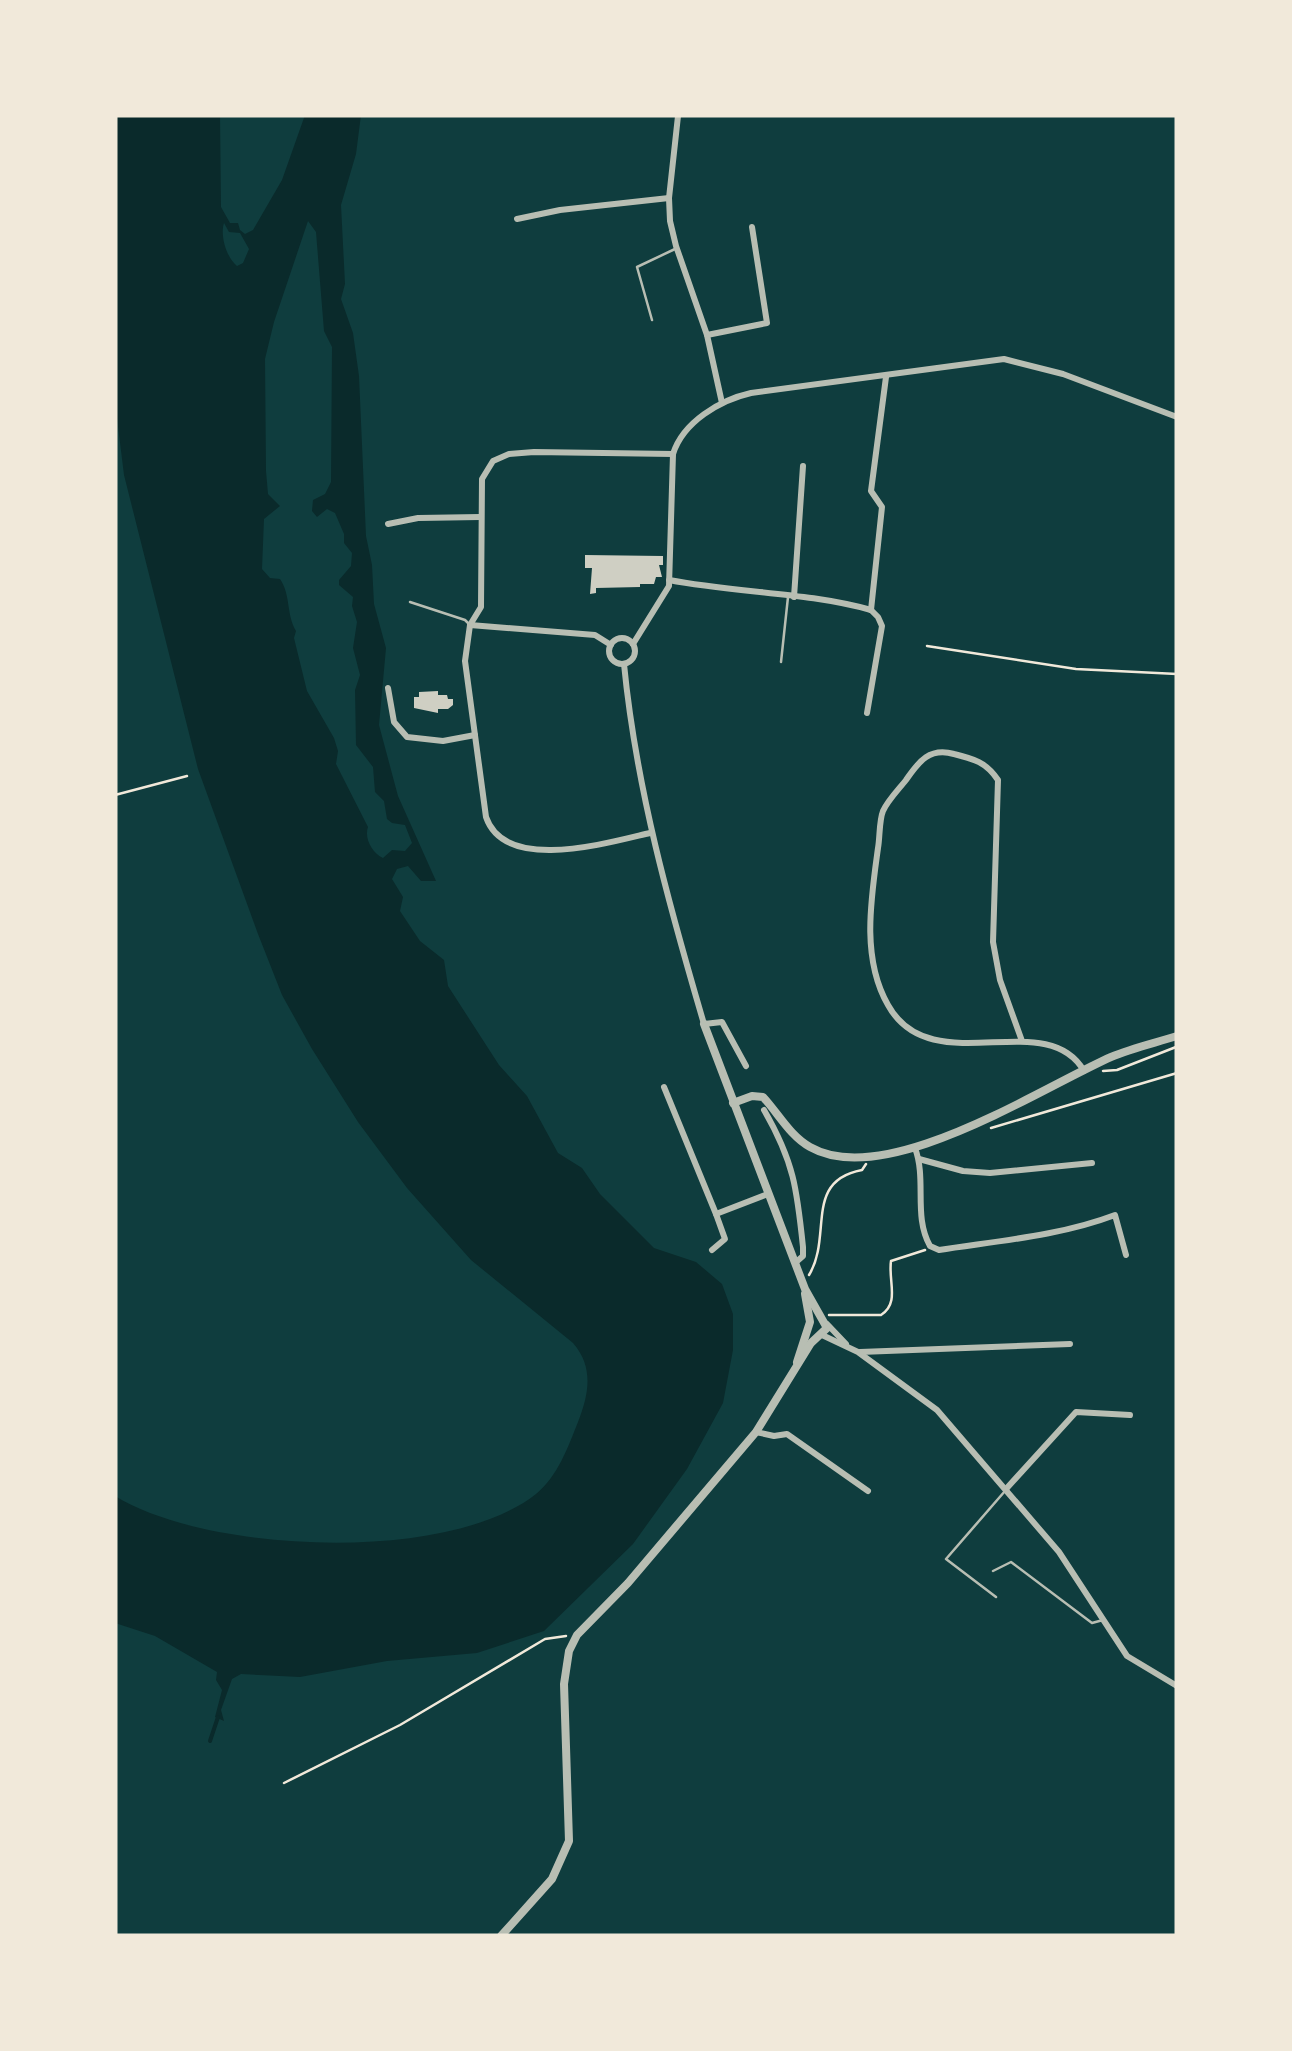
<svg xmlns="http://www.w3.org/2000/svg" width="1292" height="2051" font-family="'IBM Plex Sans',sans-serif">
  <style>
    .water { fill: #0a2a2b; fill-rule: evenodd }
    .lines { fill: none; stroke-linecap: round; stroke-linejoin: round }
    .stream { stroke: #0a2a2b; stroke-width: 4 }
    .building { fill: #cfcfc3 }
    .path { stroke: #f1e9da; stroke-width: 2.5 }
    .service { stroke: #b8beb3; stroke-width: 2.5 }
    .minor { stroke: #b8beb3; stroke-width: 6 }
    .tertiary { stroke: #b8beb3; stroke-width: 8 }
  </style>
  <rect width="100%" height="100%" fill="#0f3d3e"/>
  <!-- water -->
  <path class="water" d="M 115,115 L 220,115 L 221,207 L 230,223 L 238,223 L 240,230 L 245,234 L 253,230 L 282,180 L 305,115 L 361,115 L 356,154 L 341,205 L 345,284 L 341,299 L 353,333 L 359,376 L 366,536 L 372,565 L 374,604 L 386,648 L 379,725 L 398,796 L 436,881 L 421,881 L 408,866 L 397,869 L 392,879 L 403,897 L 400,911 L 420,941 L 444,960 L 448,986 L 499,1065 L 527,1096 L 558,1153 L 582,1168 L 600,1194 L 654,1248 L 696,1262 L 722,1284 L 733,1314 L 733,1350 L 723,1403 L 687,1469 L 633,1544 L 544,1631 L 477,1653 L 387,1661 L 300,1677 L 241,1674 L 232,1679 L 221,1710 L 224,1721 L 215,1717 L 222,1690 L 216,1680 L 217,1672 L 155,1636 L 115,1623 L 115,1496 C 207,1553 448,1564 536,1494 C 558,1476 568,1447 578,1422 C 589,1394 594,1367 573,1343 L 471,1260 L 407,1188 L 358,1122 L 312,1049 L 282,995 L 258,934 L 198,769 L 124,475 L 115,402 ZM 308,221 L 316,232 L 324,331 L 332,347 L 331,482 L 325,494 L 313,500 L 312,511 L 317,517 L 327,509 L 335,513 L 344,534 L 344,543 L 352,553 L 351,566 L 339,580 L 339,585 L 353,597 L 352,606 L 357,622 L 353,648 L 360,675 L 355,690 L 356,745 L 373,767 L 375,792 L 384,801 L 387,819 L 392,823 L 405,825 L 412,843 L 405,851 L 392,850 L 383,858 C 372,853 364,838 368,827 L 336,764 L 338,751 L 334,738 L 307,691 L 294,638 L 296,631 C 286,614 291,595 280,579 L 270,578 L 262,569 L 264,519 L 280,506 L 268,494 L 266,471 L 265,359 L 274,322 ZM 224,223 L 229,232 L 240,233 L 249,249 L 243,263 L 237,266 C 226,257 220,235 224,223 Z"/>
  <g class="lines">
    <!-- stream -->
    <polyline class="stream" points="210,1741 218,1717"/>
  </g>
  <!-- building -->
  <g class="building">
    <polygon points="585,555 663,556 663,565 659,565 662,577 656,577 654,584 640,584 640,587 596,588 596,593 590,594 592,568 585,568"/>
    <polygon points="438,691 438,695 447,695 448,699 453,699 453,705 448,709 438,709 438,713 414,708 414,697 419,697 419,692"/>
  </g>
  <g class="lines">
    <!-- path -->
    <g class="path">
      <polyline points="927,646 1076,669 1177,674"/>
      <polyline points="115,795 187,776"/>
      <polyline points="1103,1071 1117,1070 1176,1047"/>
      <polyline points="991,1128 1177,1073"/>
      <path d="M 809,1275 C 833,1236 803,1181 862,1170 L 866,1164"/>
      <path d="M 829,1315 L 881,1315 C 900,1303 888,1281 891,1261 L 925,1250"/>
      <polyline points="284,1783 400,1725 545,1639 566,1636"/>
    </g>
    <!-- service -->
    <g class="service">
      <polyline points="652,320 637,267 675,249"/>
      <polyline points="410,602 465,620 469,624"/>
      <polyline points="781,662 788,597"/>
      <polyline points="993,1571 1011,1562 1092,1623 1103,1620"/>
      <polyline points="996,1597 946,1559 1005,1491"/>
    </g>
    <!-- minor -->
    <g class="minor">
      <polyline points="678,116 669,198 670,221 676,246 707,335 722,403"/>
      <polyline points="517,219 560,210 669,198"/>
      <polyline points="707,335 767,323 752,227"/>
      <polyline points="388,524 418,518 480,517"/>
      <path d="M 669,580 C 737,593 806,592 871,610"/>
      <polyline points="794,597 803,466"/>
      <polyline points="871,610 882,507 871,491 886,377"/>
      <polyline points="470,625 595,635 611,645"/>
      <circle cx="622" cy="651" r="13"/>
      <path d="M 633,644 L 669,586 L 673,454 C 683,422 720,400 751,393 L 1004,359 L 1063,374 L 1177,417"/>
      <path d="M 624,664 C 636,787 669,905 704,1024 L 722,1022 L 746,1066"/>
      <polyline points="388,688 394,722 407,737 443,741 475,735"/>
      <polyline points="867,713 882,626 878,617 871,610"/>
      <path d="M 650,833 C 607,843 505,873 486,817 L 465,661 L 470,625 L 481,607 L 482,479 L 493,461 L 509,454 L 534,452 L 673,454"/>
      <path d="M 1022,1041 L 1000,980 L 993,942 L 998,780 C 986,762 974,759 954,754 C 930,747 919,761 906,780 C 899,789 888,800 883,811 C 879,821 880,837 878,848 C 871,899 861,958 888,1005 C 931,1083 1046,1005 1084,1071"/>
      <polyline points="664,1087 716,1214 768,1194"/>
      <path d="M 764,1110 C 794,1162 797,1189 803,1247 L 803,1256 L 795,1263"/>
      <path d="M 915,1148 C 927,1180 913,1216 930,1246 L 939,1250 C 997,1241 1060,1236 1115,1215 L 1126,1255"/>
      <polyline points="919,1159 963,1171 990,1173 1092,1163"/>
      <polyline points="712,1250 725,1239 716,1214"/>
      <polyline points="827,1324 846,1344"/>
      <polyline points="822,1335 858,1352 937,1410 1059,1552 1127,1656 1177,1686"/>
      <polyline points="860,1352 1070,1344"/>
      <polyline points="756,1432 774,1436 787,1434 868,1491"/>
      <polyline points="1006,1489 1076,1412 1130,1415"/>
    </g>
    <!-- tertiary -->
    <g class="tertiary">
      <path d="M 733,1103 L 752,1096 L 763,1097 C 778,1113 790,1136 810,1147 C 885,1190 1039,1089 1111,1057 C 1132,1048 1155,1043 1177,1036"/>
      <polyline points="797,1362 810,1322 805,1294"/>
      <polyline points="501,1936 552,1879 569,1841 564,1684 569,1651 577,1635 628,1583 756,1432 811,1343 827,1328 805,1289 704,1024"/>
    </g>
  </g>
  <!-- border -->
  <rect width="1292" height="2051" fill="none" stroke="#f1e9da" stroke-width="235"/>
</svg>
